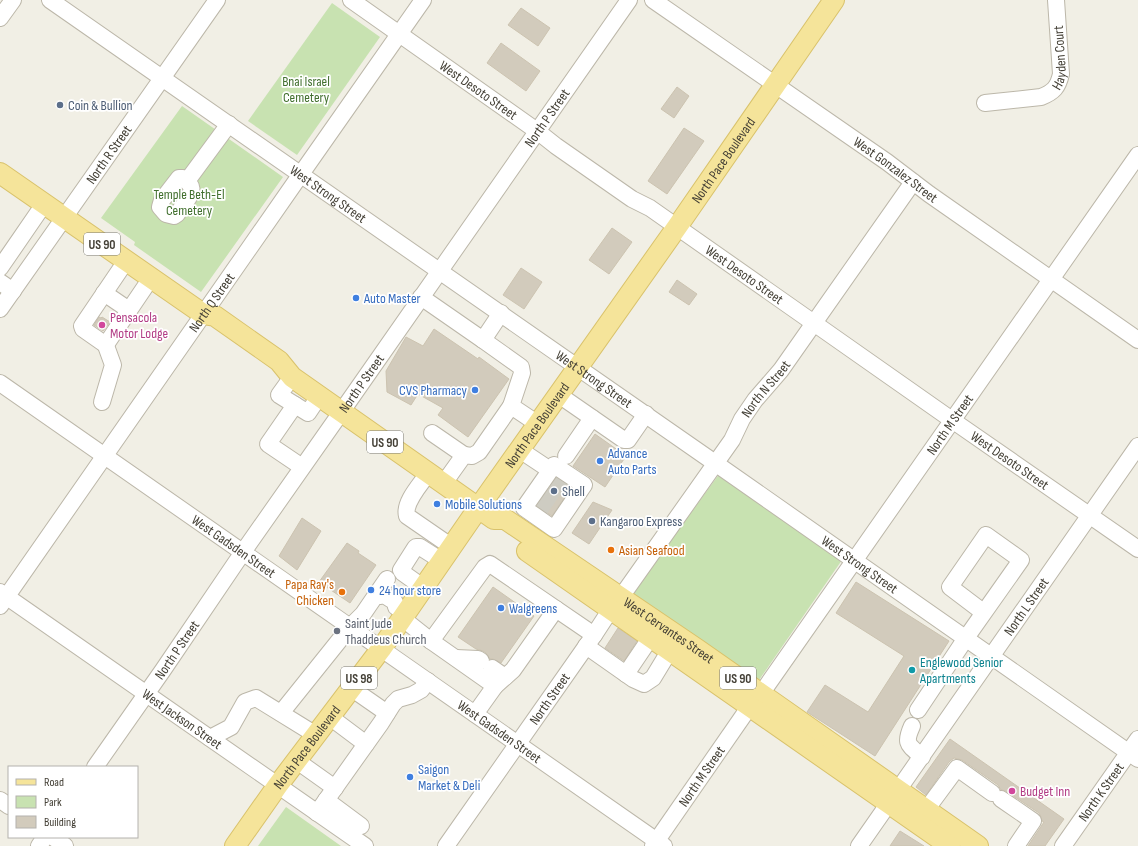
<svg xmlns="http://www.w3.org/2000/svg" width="1138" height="846" font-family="'Sofia Sans Condensed',sans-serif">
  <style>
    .green { fill: #c8e2b1 }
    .building { fill: #d2cbbc; stroke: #ccc3b0 }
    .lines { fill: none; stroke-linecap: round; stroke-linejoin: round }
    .minor-tunnel { stroke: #ceccc2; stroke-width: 16; stroke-dasharray: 16 8; stroke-linecap: butt }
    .minor-casing { stroke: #bcb7a9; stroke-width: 18 }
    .major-casing { stroke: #d9c26b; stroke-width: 22 }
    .minor { stroke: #fff; stroke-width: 16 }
    .major { stroke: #f5e49a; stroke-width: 20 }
    .service-dot { fill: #5c6f8a; stroke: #fff; stroke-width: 1.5 }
    .shop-dot { fill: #3f7fe0; stroke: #fff; stroke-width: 1.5 }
    .hotel-dot { fill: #d1479c; stroke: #fff; stroke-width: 1.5 }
    .food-dot { fill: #e8710a; stroke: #fff; stroke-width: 1.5 }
    .worship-dot { fill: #6b7280; stroke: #fff; stroke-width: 1.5 }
    .culture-dot { fill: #0f9aa8; stroke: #fff; stroke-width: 1.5 }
    .labels { text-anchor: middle; stroke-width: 3.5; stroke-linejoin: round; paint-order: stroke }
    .shield { fill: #fff; stroke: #7b7972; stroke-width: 1 }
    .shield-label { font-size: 13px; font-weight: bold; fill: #433f35 }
    .street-label { font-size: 14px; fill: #433f35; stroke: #fff }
    .park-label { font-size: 14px; fill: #416f2e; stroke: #fff }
    .service-label { font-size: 14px; fill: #4e5e75; stroke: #fff; text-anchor: start }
    .shop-label { font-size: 14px; fill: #366cbe; stroke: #fff; text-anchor: start }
    .hotel-label { font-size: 14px; fill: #b23c85; stroke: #fff; text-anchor: start }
    .food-label { font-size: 14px; fill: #c56008; stroke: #fff; text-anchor: start }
    .worship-label { font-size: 14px; fill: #5b616d; stroke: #fff; text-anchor: start }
    .culture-label { font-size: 14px; fill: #0d838f; stroke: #fff; text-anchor: start }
  </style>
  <rect width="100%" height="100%" fill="#f1efe5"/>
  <!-- green -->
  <g class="green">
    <polygon points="332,3 380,37 297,155 248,121"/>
    <polygon points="182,106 283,177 201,292 134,245 135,242 101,218"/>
    <polygon points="720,473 842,560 757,683 629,597"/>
    <polygon points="286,807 341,846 258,846"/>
  </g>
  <!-- building -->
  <g class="building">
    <polygon points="521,8 550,28 538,46 508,25"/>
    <polygon points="501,43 540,71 526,91 487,63"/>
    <polygon points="677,87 689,96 674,118 661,109"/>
    <polygon points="684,128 704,141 667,194 648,181"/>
    <polygon points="612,228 632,242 609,274 589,260"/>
    <polygon points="521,268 542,282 524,309 503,295"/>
    <polygon points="677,280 697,294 689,305 669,292"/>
    <polygon points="99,317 101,318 102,317 110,322 103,331 94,325"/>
    <polygon points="434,329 478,359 479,357 509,379 468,437 438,415 443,408 418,394 411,405 387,392 386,371 406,337 423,346"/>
    <polygon points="595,434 626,456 605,487 573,466"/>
    <polygon points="556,478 571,488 552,516 537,506"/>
    <polygon points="593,502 612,510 589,544 572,533"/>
    <polygon points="302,518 321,531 297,570 279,556"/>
    <polygon points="347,543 359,551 358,553 376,565 350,603 319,582"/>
    <polygon points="856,582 949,641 875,756 807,712 825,685 868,712 904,656 836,613"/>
    <polygon points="493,587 534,616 501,663 493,659 490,659 486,653 483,651 476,649 458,637"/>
    <polygon points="618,628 637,641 624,661 605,648"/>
    <polygon points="950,739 1064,819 1045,846 1028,846 1044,822 1042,821 1041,817 1039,813 1006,791 1001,790 998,785 962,760 954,758 949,762 926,795 916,787"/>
    <polygon points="900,831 924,846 890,846"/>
  </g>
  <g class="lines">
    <!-- minor-tunnel -->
    <g class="minor-tunnel">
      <polyline points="551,480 571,493"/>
      <polyline points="544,490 564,504"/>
      <polyline points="537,500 557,514"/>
    </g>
    <defs>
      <g id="minor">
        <path id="s1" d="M 50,0 L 715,463 L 1138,759"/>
        <path id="s2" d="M 351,0 L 537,131 L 556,146 L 632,199 L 650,208 L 952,420 L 1138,549"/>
        <path id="s3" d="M 653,0 L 887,162 L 929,194 L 1138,340"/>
        <polyline points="0,18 13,0"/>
        <path id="s4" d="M 985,103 L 1041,97 C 1054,92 1058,87 1061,74 L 1056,0"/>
        <path d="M 187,181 L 183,178 L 179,178 L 162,200 L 160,207 L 166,214 L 174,216 L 177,214 C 181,208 194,194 191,187 C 191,185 188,183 187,181 L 229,124"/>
        <polyline points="126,261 82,326 83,329 103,343 107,343 151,278"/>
        <polyline points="0,268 44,204"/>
        <polyline points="0,282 13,291"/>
        <polyline points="104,293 129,310"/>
        <polyline points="421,297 483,340 501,313"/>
        <path id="s5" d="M 0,309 L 217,0"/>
        <polyline points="483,340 521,367 522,373 511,406 538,424"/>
        <polyline points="292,377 279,395 295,405 268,444 302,467"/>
        <path id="s6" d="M 0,383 L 664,846"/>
        <polyline points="559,395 624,440 628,440 646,414"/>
        <polyline points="102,402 113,365 105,343"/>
        <polyline points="295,405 308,413 320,395"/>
        <polyline points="432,433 464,455"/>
        <polyline points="520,450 550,470"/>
        <polyline points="566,456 592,418"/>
        <polygon points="554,465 584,485 554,529 524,508"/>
        <path d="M 429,472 C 422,483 403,502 407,516 L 452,547"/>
        <polyline points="444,483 464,455 472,456 479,452 511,406"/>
        <polyline points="424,588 403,573 401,570 415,548 416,547 420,547 442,561"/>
        <path id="s7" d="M 0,592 L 365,846"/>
        <polyline points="377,594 380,596 384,595 395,602 396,607 406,613"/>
        <path id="s8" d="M 621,597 L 732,440 L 742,419 L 755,400 L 781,370 L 913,182"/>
        <path id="s9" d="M 0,606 L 301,174 L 423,0"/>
        <polyline points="402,618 431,641 495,686 475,714"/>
        <polyline points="431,641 485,567 490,564 594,635"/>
        <polyline points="586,646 633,679 644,684 653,678 670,650"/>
        <polyline points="456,658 478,659 481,661"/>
        <polyline points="492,668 505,677"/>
        <polyline points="626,674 651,637"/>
        <polyline points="495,686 513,670 556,609"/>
        <polyline points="351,688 387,713"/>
        <path id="s10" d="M 761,694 L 1138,155"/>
        <polyline points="918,710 966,638 1021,560 986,535 950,587 983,612"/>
        <polyline points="281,713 350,627 363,614 387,579"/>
        <polyline points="330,717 366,744"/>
        <path d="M 912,726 C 904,744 908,744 922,757"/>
        <polyline points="210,738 231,727 245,702 256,698 316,735"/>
        <polyline points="297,761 335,788"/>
        <path id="s11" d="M 95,767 L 163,670 L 243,552 L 342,411 L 629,0"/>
        <polyline points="1001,799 1033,821 1016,846"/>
        <polyline points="0,800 9,806"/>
        <polyline points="326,800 361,826"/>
        <polyline points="926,810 957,768 992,793"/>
        <polyline points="317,813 381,723 393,704 398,699 412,695 421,690 428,681"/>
        <polyline points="53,837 65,846"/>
        <polyline points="39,846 45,837"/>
        <path id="s12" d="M 446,846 L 594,635 L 611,609"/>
        <path id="s13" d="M 653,846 L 750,706"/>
        <path id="s14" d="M 859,846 L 1138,446"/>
        <path id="s15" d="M 1063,846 L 1138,739"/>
      </g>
      <g id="major">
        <path id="s16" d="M 0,173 L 203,314 L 215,316 L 279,361 L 292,377 L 494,519 L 505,519 L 697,649 L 978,846"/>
        <polyline points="527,551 950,846"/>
        <path id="s17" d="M 235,846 L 278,785 L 381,649 L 479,507 L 677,227 L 834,0"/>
      </g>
    </defs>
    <!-- minor casing -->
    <use href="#minor" class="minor-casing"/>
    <!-- major casing -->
    <use href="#major" class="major-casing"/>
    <!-- minor -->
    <use href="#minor" class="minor"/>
    <!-- major -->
    <use href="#major" class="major"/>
  </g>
  <!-- markers -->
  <g class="service-dot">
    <circle cx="60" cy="105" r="4"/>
    <circle cx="554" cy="491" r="4"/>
    <circle cx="592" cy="521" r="4"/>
  </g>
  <g class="shop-dot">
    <circle cx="356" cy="298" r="4"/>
    <circle cx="475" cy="390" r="4"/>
    <circle cx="600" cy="461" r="4"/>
    <circle cx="437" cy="504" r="4"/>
    <circle cx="371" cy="590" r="4"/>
    <circle cx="501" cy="608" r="4"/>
    <circle cx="410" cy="777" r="4"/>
  </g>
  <g class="hotel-dot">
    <circle cx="102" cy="325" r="4"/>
    <circle cx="1012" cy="791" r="4"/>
  </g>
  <g class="food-dot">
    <circle cx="611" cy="550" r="4"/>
    <circle cx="342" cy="592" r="4"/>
  </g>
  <circle class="worship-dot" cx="337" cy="631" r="4"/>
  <circle class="culture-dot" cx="912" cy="670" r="4"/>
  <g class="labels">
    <!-- shield labels -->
    <g class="shield">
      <rect x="84" y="233" width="36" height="22" rx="3"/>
      <rect x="367" y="431" width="36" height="22" rx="3"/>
      <rect x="341" y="667" width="36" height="22" rx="3"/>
      <rect x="720" y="667" width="36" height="22" rx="3"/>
    </g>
    <g class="shield-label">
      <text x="102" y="249">US 90</text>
      <text x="385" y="447">US 90</text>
      <text x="359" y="683">US 98</text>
      <text x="738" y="683">US 90</text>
    </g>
    <!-- street labels -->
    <g class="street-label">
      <text dy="5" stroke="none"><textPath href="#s4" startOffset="105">Hayden Court</textPath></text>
      <text dy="5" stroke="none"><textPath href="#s2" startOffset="156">West Desoto Street</textPath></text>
      <text dy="5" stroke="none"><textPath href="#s11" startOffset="791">North P Street</textPath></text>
      <text dy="5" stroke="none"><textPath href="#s5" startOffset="189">North R Street</textPath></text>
      <text dy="5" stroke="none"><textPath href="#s17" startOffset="842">North Pace Boulevard</textPath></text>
      <text dy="5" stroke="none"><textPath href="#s3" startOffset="296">West Gonzalez Street</textPath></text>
      <text dy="5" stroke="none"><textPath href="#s1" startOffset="339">West Strong Street</textPath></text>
      <text dy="5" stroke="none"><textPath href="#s2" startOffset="480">West Desoto Street</textPath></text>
      <text dy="5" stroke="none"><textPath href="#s9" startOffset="370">North Q Street</textPath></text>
      <text dy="5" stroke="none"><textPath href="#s1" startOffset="663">West Strong Street</textPath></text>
      <text dy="5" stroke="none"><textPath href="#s11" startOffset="467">North P Street</textPath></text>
      <text dy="5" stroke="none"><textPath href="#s8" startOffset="254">North N Street</textPath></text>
      <text dy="5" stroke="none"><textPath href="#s10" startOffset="329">North M Street</textPath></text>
      <text dy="5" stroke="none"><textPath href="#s17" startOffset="518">North Pace Boulevard</textPath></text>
      <text dy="5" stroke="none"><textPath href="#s2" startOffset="804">West Desoto Street</textPath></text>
      <text dy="5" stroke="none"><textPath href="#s6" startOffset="285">West Gadsden Street</textPath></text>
      <text dy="5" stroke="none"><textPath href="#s1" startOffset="987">West Strong Street</textPath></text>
      <text dy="5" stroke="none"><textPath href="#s14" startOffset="292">North L Street</textPath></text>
      <text dy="5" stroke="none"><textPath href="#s16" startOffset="814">West Cervantes Street</textPath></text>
      <text dy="5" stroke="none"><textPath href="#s11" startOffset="143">North P Street</textPath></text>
      <text dy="5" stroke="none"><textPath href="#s12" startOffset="180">North Street</textPath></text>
      <text dy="5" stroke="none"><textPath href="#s7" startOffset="222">West Jackson Street</textPath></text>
      <text dy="5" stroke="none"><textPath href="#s6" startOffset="609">West Gadsden Street</textPath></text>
      <text dy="5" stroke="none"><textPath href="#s17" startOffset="122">North Pace Boulevard</textPath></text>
      <text dy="5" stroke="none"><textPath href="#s13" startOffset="85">North M Street</textPath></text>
      <text dy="5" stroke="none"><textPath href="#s15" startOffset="66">North K Street</textPath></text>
    </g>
    <!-- park labels -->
    <g class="park-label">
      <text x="306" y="86">Bnai Israel<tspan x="306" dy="16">Cemetery</tspan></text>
      <text x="189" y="199">Temple Beth-El<tspan x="189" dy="16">Cemetery</tspan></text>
    </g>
    <!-- service labels -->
    <g class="service-label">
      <text x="68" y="110">Coin &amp; Bullion</text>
      <text x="562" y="496">Shell</text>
      <text x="600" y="526">Kangaroo Express</text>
    </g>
    <!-- shop labels -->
    <g class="shop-label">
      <text x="364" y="303">Auto Master</text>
      <text x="467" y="395" text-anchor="end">CVS Pharmacy</text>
      <text x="608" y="458">Advance<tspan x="608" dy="16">Auto Parts</tspan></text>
      <text x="445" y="509">Mobile Solutions</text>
      <text x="379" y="595">24 hour store</text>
      <text x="509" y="613">Walgreens</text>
      <text x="418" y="774">Saigon<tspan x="418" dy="16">Market &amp; Deli</tspan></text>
    </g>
    <!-- hotel labels -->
    <g class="hotel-label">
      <text x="110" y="322">Pensacola<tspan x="110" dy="16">Motor Lodge</tspan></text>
      <text x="1020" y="796">Budget Inn</text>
    </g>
    <!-- food labels -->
    <g class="food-label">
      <text x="619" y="555">Asian Seafood</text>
      <text x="334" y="589" text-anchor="end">Papa Ray's<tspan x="334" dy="16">Chicken</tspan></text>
    </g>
    <!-- worship labels -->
    <g class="worship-label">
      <text x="345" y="628">Saint Jude<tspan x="345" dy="16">Thaddeus Church</tspan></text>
    </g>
    <!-- culture labels -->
    <g class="culture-label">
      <text x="920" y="667">Englewood Senior<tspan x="920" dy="16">Apartments</tspan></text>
    </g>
  </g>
  <!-- legend -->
  <rect x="8" y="766" width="130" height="72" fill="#ffffff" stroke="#b4b2ae"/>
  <rect x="16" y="779" width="20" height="6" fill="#f5e49a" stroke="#b4b2ae"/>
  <text x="44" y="786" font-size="12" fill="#433f35">Road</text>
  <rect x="16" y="796" width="20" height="12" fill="#c8e2b1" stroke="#b4b2ae"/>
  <text x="44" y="806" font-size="12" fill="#433f35">Park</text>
  <rect x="16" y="816" width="20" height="12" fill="#d2cbbc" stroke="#b4b2ae"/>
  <text x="44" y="826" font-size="12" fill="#433f35">Building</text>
</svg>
